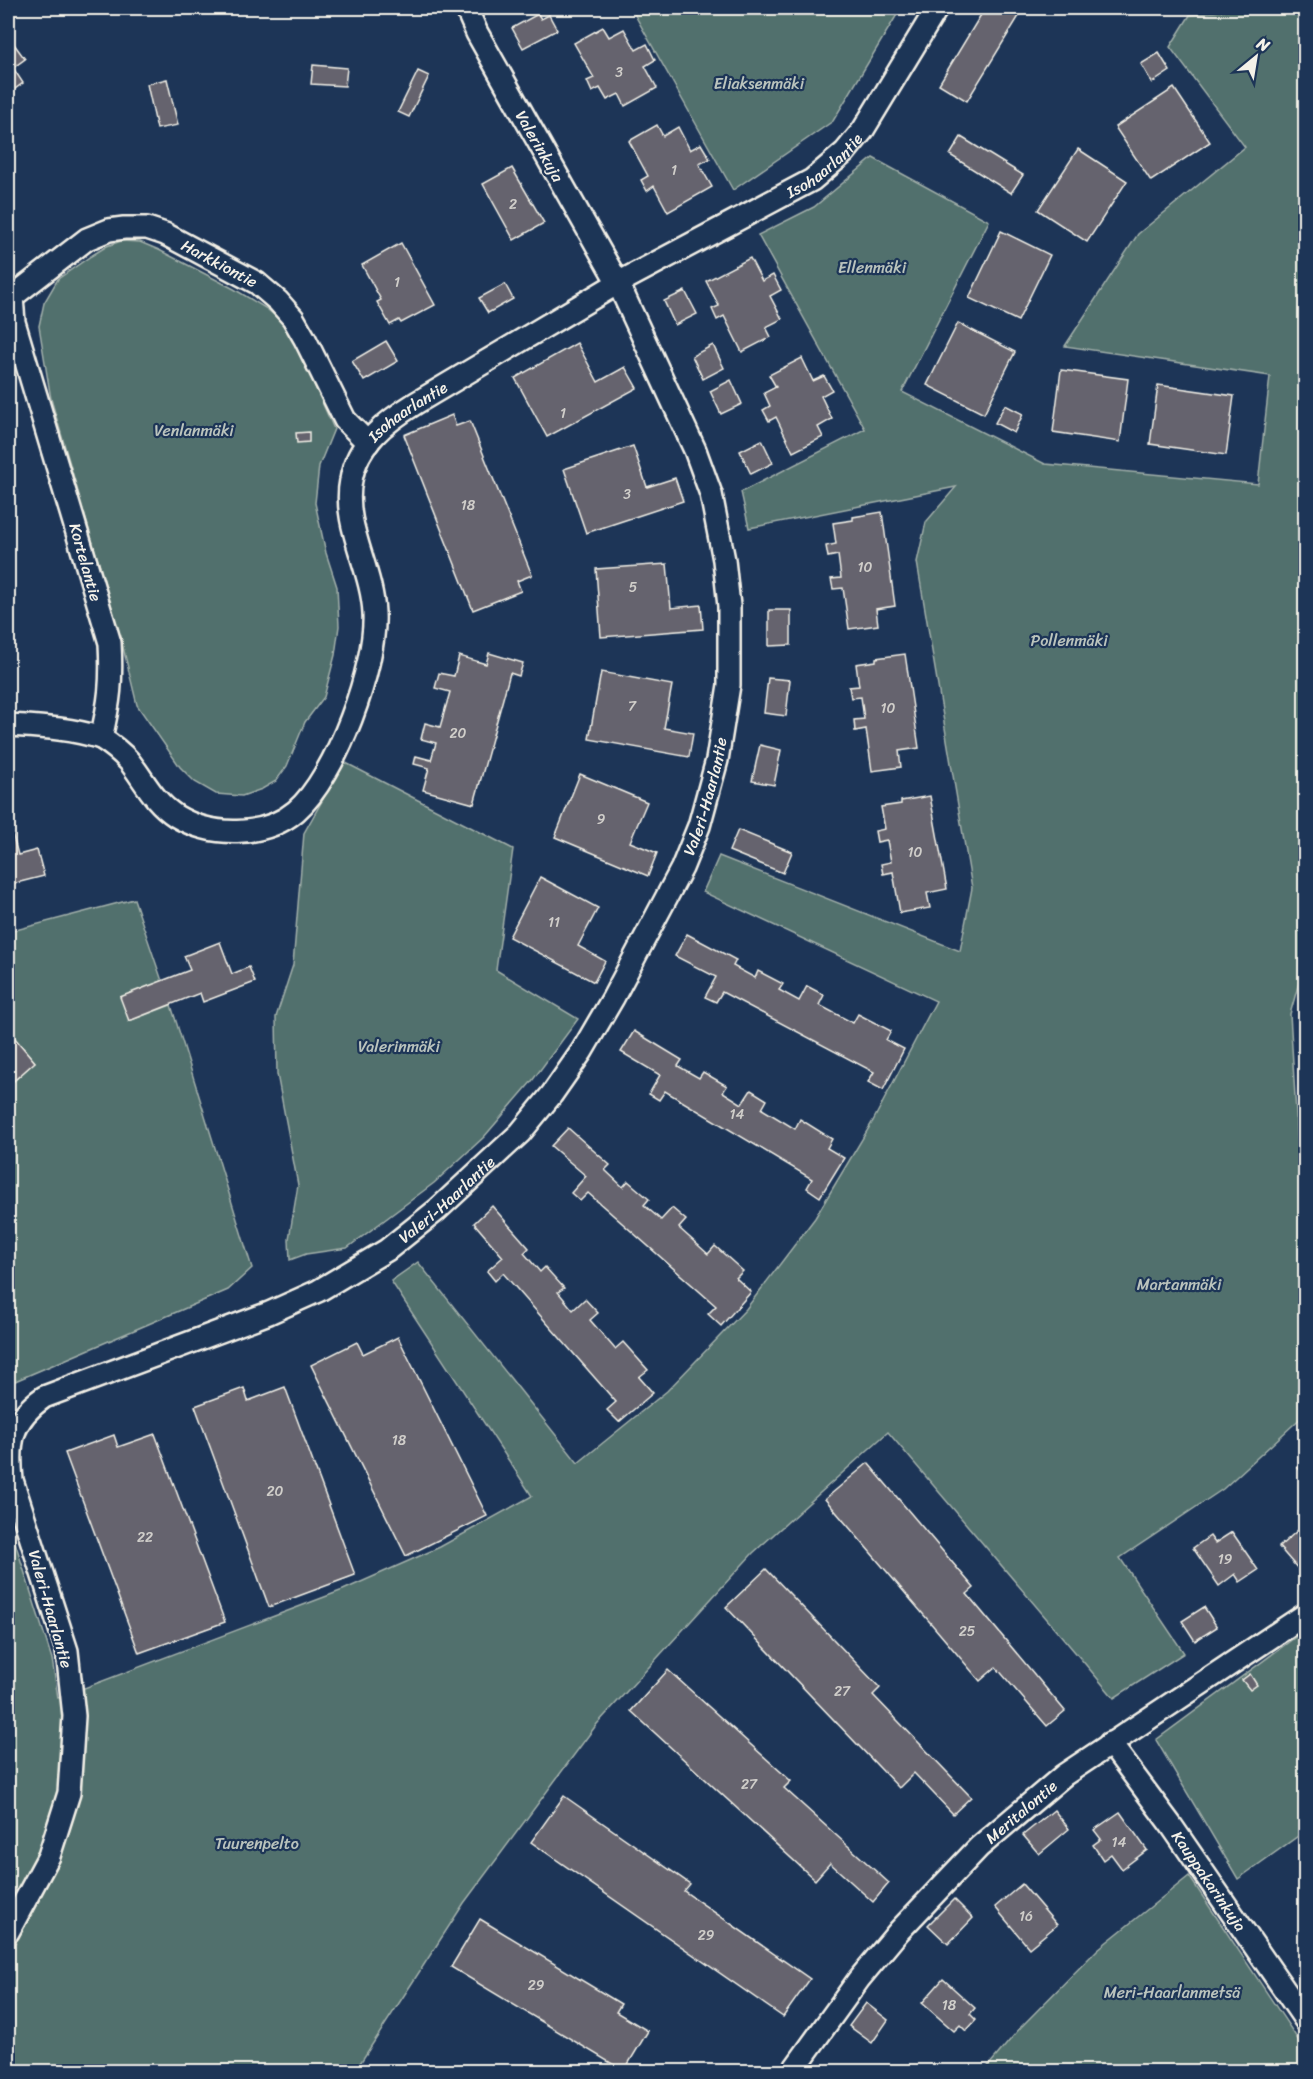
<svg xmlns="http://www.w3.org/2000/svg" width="1313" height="2079" font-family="Sriracha,sans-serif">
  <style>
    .green { fill: #516f6d; stroke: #a2b0aa; stroke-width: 1.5 }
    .building { fill: #65646e; stroke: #f4f1e8; stroke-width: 1.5 }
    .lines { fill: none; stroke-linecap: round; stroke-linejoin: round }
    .street-casing { stroke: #f4f1e8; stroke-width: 26 }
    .street { stroke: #1d3557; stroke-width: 21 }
    .labels { text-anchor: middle; stroke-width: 4.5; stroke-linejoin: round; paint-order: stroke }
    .number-label { font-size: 14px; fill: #d0ceca }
    .park-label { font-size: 16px; fill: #bbc4bd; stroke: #1d3557 }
    .street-label { font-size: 16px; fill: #f4f1e8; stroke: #1d3557 }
  </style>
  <rect width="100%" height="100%" fill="#1d3557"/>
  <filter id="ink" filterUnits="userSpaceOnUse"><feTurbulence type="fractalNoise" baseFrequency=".0167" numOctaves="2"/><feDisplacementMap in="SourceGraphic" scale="12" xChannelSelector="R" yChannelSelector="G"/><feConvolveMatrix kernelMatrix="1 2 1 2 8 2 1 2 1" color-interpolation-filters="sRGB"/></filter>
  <g filter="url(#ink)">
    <!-- green -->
    <g class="green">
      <polygon points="631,8 901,8 833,121 733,190"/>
      <polygon points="1244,8 1305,8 1306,958 1290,1014 1298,1146 1306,1153 1305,1414 1223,1489 1120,1558 1184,1653 1114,1698 888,1432 753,1553 597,1724 464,1903 355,2071 8,2071 8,1520 52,1659 58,1698 343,1590 440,1547 532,1496 391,1281 418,1262 578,1463 667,1391 746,1309 815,1218 873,1121 936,1001 703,892 719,856 960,951 972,888 917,562 926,522 956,487 749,528 741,492 865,429 758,235 814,207 873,158 989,221 902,392 1045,464 1258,484 1270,376 1065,346 1138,234 1245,147 1170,47 1190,15"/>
      <polygon points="121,241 140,242 159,250 234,289 267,309 283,323 300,353 334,429 319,466 315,503 326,553 337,587 339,626 335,655 324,697 305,722 287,766 276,781 262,789 242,796 216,794 195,782 180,767 137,705 122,643 51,399 39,326 44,303 58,279 91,256 107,246"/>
      <polygon points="344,762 513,849 496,970 578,1019 532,1081 484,1137 434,1183 347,1248 306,1254 290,1260 289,1239 298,1185 277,1074 276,1017 293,965 304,833"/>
      <polygon points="134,899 162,981 129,1021 171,1005 252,1268 228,1290 8,1384 8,1086 35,1062 8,1030 8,932"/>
      <polygon points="1305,1630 1305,1831 1238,1879 1156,1740"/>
      <polygon points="1189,1876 1305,2050 1305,2071 984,2071 1021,2027 1098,1949"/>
    </g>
    <!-- building -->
    <g class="building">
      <polygon points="89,8 111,8 90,14"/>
      <polygon points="985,8 1024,8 967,101 939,84"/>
      <polygon points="538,14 541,19 549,15 557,30 523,48 512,28"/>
      <polygon points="603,27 609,37 624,29 636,50 647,44 655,60 645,66 657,88 625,106 619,94 607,100 600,88 592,92 587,81 594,78 574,43"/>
      <polygon points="14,44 25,59 13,68 23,83 8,94 8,49"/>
      <polygon points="1159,53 1170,71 1152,83 1141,64"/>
      <polygon points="313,65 347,68 345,86 311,84"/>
      <polygon points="418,71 429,76 409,117 398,112"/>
      <polygon points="167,79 178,125 157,129 147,84"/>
      <polygon points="1174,88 1210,142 1151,181 1115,127"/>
      <polygon points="657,125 663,136 678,127 690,150 701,144 710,159 699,164 712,187 668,212 654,186 647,191 641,180 648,176 629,141"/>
      <polygon points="961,137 1023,175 1011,193 950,155"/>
      <polygon points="1078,149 1127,181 1087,242 1038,210"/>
      <polygon points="512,168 544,223 514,240 483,184"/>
      <polygon points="1001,231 1050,255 1018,321 969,298"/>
      <polygon points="401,243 435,305 401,323 399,320 390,325 377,302 381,300 362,265"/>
      <polygon points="750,258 762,281 773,275 781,290 770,296 782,319 766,327 771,337 742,352 724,316 717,320 712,309 719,306 706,281"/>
      <polygon points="505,284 513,299 488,313 479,298"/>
      <polygon points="685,291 697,314 675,325 664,301"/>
      <polygon points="958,323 1015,352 984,414 927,385"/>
      <polygon points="386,341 398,361 364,381 352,361"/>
      <polygon points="577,343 598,382 625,367 637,388 547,437 515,378"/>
      <polygon points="713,345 724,368 703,379 692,356"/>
      <polygon points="802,358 813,381 824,376 832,390 821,396 832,419 818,427 823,437 793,452 776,417 769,421 763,410 770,406 764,393 776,387 769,375"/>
      <polygon points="1061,370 1128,379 1120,442 1053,432"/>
      <polygon points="731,380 742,404 721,414 710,391"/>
      <polygon points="1158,385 1234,396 1226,455 1150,444"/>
      <polygon points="1005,405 1023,414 1014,433 995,423"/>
      <polygon points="452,415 456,426 470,421 532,575 517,581 521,591 473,610 404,435"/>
      <polygon points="309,432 309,442 297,443 296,433"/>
      <polygon points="762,440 773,463 751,474 740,451"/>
      <polygon points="633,446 647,487 675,478 683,501 586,533 564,469"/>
      <polygon points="882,512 895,606 876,609 878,625 849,629 843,588 833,589 831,579 841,578 838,555 828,557 826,546 836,544 833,523 853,520 853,517"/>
      <polygon points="667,564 671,608 701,605 703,629 601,637 596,569"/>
      <polygon points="769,610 791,610 791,645 769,646"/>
      <polygon points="489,653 523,663 519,676 510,673 474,804 423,790 429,768 414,764 416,756 431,760 436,743 421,739 425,723 440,727 450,692 435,688 439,673 454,676 459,656 486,664"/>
      <polygon points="905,654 919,748 899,751 901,767 872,771 866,729 855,731 854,720 864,719 861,697 851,698 849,687 859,686 856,664 876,661 876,658"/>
      <polygon points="601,672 672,685 664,728 693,733 689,757 589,739"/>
      <polygon points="768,678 790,680 786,716 764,713"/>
      <polygon points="760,745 781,750 774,785 752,781"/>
      <polygon points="580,774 647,802 630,842 657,853 648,876 555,837"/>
      <polygon points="930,796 947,889 927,893 930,908 900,913 893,872 883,874 881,864 891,862 887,840 877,842 875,831 885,829 881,807 901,804 901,801"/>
      <polygon points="8,817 18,855 37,850 44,876 8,885"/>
      <polygon points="738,830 792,852 783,873 729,851"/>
      <polygon points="540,877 598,908 578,946 605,961 594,982 509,937"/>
      <polygon points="687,934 736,960 733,966 755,978 758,971 783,984 779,990 799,1001 807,986 824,995 819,1005 853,1023 858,1014 891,1031 886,1040 904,1049 883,1090 868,1082 874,1072 722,992 716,1002 705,997 716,977 675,956"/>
      <polygon points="220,942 232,974 249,967 255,982 203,1002 200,993 129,1021 120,997 190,970 184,956"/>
      <polygon points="8,1030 35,1062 8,1086"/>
      <polygon points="634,1031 682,1060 678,1066 699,1078 703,1072 727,1086 723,1092 742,1104 751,1090 767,1100 762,1109 795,1129 800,1119 832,1139 827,1148 844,1158 820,1197 807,1188 812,1179 665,1091 659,1100 649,1094 660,1075 621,1052"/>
      <polygon points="568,1128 610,1165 605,1170 623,1187 628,1181 649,1199 644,1205 661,1220 672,1208 686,1220 679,1228 708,1254 715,1246 743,1271 736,1278 751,1292 721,1326 708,1314 716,1306 588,1193 580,1201 571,1193 586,1176 551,1146"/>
      <polygon points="492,1206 529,1248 524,1253 540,1272 545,1267 564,1288 558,1292 573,1310 585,1299 598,1313 590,1320 615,1349 623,1342 648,1370 639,1377 653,1393 619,1422 607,1410 616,1402 503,1273 495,1281 487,1271 503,1257 474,1223"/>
      <polygon points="398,1337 487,1516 406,1556 311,1365 357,1342 363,1354"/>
      <polygon points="285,1387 355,1575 269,1607 195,1406 244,1388 248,1401"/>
      <polygon points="155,1434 225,1622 139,1653 65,1453 114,1435 118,1447"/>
      <polygon points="1306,1460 1306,1476 1297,1467"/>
      <polygon points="868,1463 974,1588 967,1594 1065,1711 1047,1726 996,1667 980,1681 825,1499"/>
      <polygon points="1306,1523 1306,1564 1299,1570 1279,1547"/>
      <polygon points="1232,1532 1258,1570 1240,1582 1235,1574 1219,1586 1193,1548 1210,1536 1215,1543"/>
      <polygon points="766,1569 880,1688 873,1695 971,1797 953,1814 914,1773 899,1788 726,1607"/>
      <polygon points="1204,1607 1217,1627 1195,1641 1182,1621"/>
      <polygon points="668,1670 791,1781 784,1788 889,1883 873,1902 830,1863 815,1880 631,1711"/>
      <polygon points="1250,1674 1257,1685 1250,1690 1242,1680"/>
      <polygon points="564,1796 690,1884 684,1891 810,1979 783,2017 531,1842"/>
      <polygon points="1054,1810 1069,1829 1039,1854 1023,1835"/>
      <polygon points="1120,1812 1147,1850 1122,1869 1111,1854 1103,1860 1093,1845 1101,1839 1094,1830"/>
      <polygon points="1022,1884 1057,1925 1029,1948 995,1907"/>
      <polygon points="954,1899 973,1918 948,1944 928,1925"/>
      <polygon points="480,1919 621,2004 616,2012 648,2031 624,2071 451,1967"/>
      <polygon points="1306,1938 1306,1950 1300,1942"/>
      <polygon points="943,1979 975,2008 970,2014 976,2020 966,2031 960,2025 954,2031 922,2003"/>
      <polygon points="866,2003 888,2020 872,2043 849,2026"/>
    </g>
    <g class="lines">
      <defs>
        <g id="street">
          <path id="s1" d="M 8,295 L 12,297 L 87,239 L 109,230 L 124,228 L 147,228 L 165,234 L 257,283 L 278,301 L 293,318 L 305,339 L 345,420 L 368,443"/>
          <path d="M 8,725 C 40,727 70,728 101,738 C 110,701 112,681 110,643 L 14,322 L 12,297"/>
          <path id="s2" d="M 101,738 C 112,745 121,752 129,761 C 145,781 153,801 176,816 C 211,837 264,838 296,811 C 336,777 377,665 374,613 C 372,568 342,525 351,480 C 357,443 387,421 416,403 L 618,283 L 812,180 L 845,152 L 863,130 L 937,8"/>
          <path id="s3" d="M 1110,1743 L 1171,1825 L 1306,2021"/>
          <path id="s4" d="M 8,1932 L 49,1856 L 69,1793 L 74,1716 L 67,1651 L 12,1480 C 8,1442 11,1420 44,1397 L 269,1313 L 318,1291 L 387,1250 L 437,1210 L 520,1133 L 552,1094 L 582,1051 L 613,998 L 682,868 L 699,826 L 717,760 L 729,685 L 729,606 L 724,560 L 711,494 L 695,450 L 618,283 L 477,33 L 466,8"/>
          <path id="s5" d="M 792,2072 L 859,1979 L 899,1931 L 979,1847 L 1064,1775 L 1306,1614"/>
        </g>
      </defs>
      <!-- street casing -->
      <use href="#street" class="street-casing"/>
      <!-- street -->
      <use href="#street" class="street"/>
    </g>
  </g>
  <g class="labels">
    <!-- number labels -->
    <g class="number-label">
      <text x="619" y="77">3</text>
      <text x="674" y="175">1</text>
      <text x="513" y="209">2</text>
      <text x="397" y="287">1</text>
      <text x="563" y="418">1</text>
      <text x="627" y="499">3</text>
      <text x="468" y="510">18</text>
      <text x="865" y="572">10</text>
      <text x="633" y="592">5</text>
      <text x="632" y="711">7</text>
      <text x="888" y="713">10</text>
      <text x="458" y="738">20</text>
      <text x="601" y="824">9</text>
      <text x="915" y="857">10</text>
      <text x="554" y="927">11</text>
      <text x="737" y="1119">14</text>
      <text x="399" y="1445">18</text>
      <text x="275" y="1496">20</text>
      <text x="145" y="1542">22</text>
      <text x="1225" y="1564">19</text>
      <text x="967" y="1636">25</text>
      <text x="842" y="1696">27</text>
      <text x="749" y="1789">27</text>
      <text x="1119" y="1847">14</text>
      <text x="1026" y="1921">16</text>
      <text x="706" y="1940">29</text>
      <text x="536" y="1990">29</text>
      <text x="949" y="2010">18</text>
    </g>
    <!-- park labels -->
    <g class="park-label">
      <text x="759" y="89">Eliaksenmäki</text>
      <text x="872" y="273">Ellenmäki</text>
      <text x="194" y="436">Venlanmäki</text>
      <text x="1069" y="646">Pollenmäki</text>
      <text x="399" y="1052">Valerinmäki</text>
      <text x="1179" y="1290">Martanmäki</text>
      <text x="257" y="1849">Tuurenpelto</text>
      <text x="1172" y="1998">Meri-Haarlanmetsä</text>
    </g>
    <!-- street labels -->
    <g class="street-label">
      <text transform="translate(540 146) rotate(60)" y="6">Valerinkuja</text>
      <text dy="6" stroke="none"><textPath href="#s2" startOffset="1167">Isohaarlantie</textPath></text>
      <text dy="6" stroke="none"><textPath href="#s1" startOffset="242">Harkkiontie</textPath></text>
      <text dy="6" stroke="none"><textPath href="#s2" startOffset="682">Isohaarlantie</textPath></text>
      <text transform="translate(86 562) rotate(74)" y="6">Kortelantie</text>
      <text dy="6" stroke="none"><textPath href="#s4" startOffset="1508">Valeri-Haarlantie</textPath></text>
      <text dy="6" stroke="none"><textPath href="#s4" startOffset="1022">Valeri-Haarlantie</textPath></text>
      <text transform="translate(51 1609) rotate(74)" y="6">Valeri-Haarlantie</text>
      <text dy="6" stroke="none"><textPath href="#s5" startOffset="348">Meritalontie</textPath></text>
      <text dy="6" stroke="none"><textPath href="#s3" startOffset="170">Kauppakarinkuja</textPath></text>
    </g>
  </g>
  <!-- margin -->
  <rect width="1313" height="2079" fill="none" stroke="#1d3557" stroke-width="30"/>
  <rect x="15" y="15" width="1283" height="2049" fill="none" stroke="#f4f1e8" stroke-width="2" filter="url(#ink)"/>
  <!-- north arrow -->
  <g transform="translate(1256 57) rotate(30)" stroke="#1d3557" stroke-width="4.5" paint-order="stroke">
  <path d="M0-4.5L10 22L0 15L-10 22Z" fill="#f4f1e8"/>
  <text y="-9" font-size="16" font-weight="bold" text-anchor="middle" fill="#f4f1e8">N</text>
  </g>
</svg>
